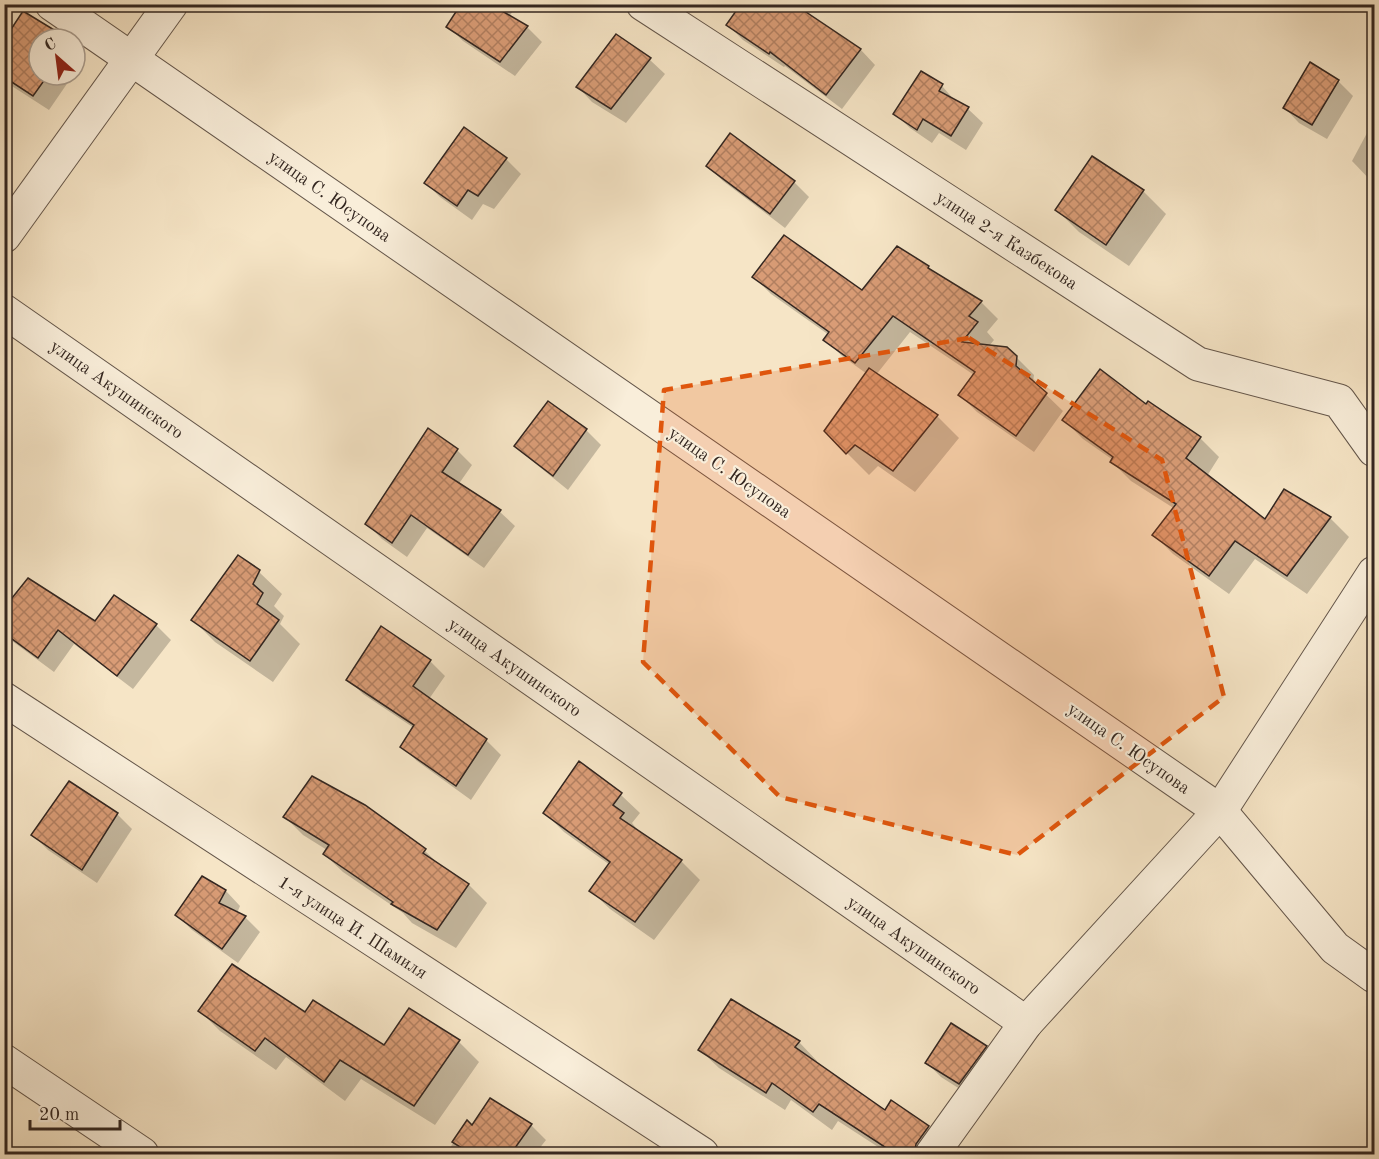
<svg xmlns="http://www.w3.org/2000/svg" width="1379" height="1159" font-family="'Old Standard TT',serif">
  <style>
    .shadow { fill: #0003 }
    .building { fill: url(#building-cross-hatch); stroke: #332620; stroke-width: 1.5 }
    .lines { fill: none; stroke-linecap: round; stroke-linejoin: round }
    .minor-casing { stroke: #64564a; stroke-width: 35 }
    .minor { stroke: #f9eeda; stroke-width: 33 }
    .marked { fill: #df560d; fill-opacity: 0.2; stroke: #df560d; stroke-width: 4.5; stroke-dasharray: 12 8; stroke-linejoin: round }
    .labels { text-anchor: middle; stroke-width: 4.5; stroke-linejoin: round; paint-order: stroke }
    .street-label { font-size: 18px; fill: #332620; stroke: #f9eeda }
  </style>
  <defs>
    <pattern id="building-cross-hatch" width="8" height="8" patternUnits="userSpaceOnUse" patternTransform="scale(1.5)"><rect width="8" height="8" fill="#d99c76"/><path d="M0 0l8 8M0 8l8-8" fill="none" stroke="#b17f60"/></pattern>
  </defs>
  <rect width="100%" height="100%" fill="#f6e5c6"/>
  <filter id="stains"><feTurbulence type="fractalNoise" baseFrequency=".00333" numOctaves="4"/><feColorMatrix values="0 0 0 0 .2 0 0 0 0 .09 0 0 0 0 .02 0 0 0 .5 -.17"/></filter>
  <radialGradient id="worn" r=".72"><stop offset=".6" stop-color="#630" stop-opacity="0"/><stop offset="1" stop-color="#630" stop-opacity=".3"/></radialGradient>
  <!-- shadow -->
  <g class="shadow">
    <polygon points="463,4 516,6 509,17 527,27 542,42 515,76 463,41 448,26"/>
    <polygon points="792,4 861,50 875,65 842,109 785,66 784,67 743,40 728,25"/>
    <polygon points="24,13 66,39 39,39 39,75 73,75 49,110 4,81 4,43"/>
    <polygon points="75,46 85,57 75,72"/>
    <polygon points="650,60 665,74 626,123 592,102 578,87"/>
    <polygon points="1338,81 1353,96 1327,139 1299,123 1285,108"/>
    <polygon points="942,86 956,102 968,109 983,123 966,150 939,133 932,143 910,128 895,114"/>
    <polygon points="1374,120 1374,184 1352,161"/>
    <polygon points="1092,158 1143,191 1166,214 1129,266 1079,232 1057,210"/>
    <polygon points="506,159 521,174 494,209 483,204 472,220 440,197 425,182"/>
    <polygon points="708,166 794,182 809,197 785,228 723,181"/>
    <polygon points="898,248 981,302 998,319 987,332 994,340 989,346 1016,357 1034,375 1033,382 1063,411 1034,452 977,412 960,395 974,375 910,332 876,375 937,416 959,438 915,492 878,466 869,475 847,453 867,374 842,356 825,339 829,335 771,294 754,277 862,292"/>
    <polygon points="548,403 586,430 601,445 568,490 531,460 516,446"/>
    <polygon points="1147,406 1200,438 1219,457 1207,476 1265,521 1330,518 1349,537 1307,594 1255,559 1229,594 1173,554 1154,535 1175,509 1131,481 1112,462 1113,460 1083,439 1064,420"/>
    <polygon points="457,450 472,465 458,485 500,512 515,526 484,568 427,528 407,557 382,539 367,524"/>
    <polygon points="238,557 259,572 282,594 274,606 284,616 280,624 300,644 273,682 215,642 193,620"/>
    <polygon points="114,597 156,625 171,640 133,689 74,644 54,672 4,635 4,610 95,623"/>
    <polygon points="430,661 445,676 429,699 486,740 501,755 471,800 417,761 402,746 414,728 363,694 348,679"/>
    <polygon points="579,763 621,795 640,813 632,823 641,834 681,861 700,880 654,940 610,909 591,891 610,865 564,832 545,813"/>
    <polygon points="69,783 117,814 132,829 97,883 48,850 33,835"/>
    <polygon points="364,806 425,851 442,867 469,885 487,903 456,948 412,923 403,913 343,872 324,854 327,850 303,835 285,817"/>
    <polygon points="203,878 226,891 240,906 237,913 245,917 260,932 238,963 192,930 177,915"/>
    <polygon points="409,1010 459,1042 479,1062 435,1125 361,1079 345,1101 286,1057 276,1070 220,1031 200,1011 306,1014 384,1047"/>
    <polygon points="799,1042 817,1061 815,1063 885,1113 928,1127 947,1146 940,1154 889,1154 838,1121 832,1130 791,1100 785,1110 719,1068 700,1050"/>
    <polygon points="986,1047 1001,1062 974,1098 941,1077 927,1063"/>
    <polygon points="467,1122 473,1127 531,1125 546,1140 535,1154 446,1154"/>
  </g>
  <!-- building -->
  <g class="building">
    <polygon points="461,4 490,4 528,26 500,62 446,27"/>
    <polygon points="741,4 794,4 861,49 826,95 770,52 769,54 726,25"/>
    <polygon points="23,11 69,39 39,39 39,75 48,75 33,96 4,77 4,40"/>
    <polygon points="616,34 651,58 611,109 576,87"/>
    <polygon points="1310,62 1339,80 1312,125 1283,108"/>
    <polygon points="921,71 943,84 939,91 969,107 951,136 923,119 917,130 893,114"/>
    <polygon points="464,127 507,158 478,196 468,190 457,206 424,183"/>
    <polygon points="730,133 795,181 770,214 706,166"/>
    <polygon points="1092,156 1144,190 1106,245 1055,210"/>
    <polygon points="784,235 862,290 897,246 929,266 928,268 982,301 969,316 978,322 962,342 1007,347 1017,356 1016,366 1047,393 1016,436 958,395 975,372 893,316 855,363 823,340 829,332 752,277"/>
    <polygon points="869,368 938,415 893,471 855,445 846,454 824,431"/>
    <polygon points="1100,369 1146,404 1148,401 1201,437 1186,458 1265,519 1284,489 1331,517 1287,576 1235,541 1209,576 1152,535 1176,504 1110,462 1113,457 1062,420"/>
    <polygon points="548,401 587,429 553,476 514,446"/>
    <polygon points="428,428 458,449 442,472 501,510 468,555 411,515 392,543 365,524"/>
    <polygon points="238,555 260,570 253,584 263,593 257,604 279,620 250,661 191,620"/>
    <polygon points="28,578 95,621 114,595 157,624 117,676 58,630 38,658 4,633 4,608"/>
    <polygon points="381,626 431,660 413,686 487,739 456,786 400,747 414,725 346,680"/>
    <polygon points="579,761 622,793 613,805 624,813 620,818 682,860 635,922 589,891 610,862 543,813"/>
    <polygon points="312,776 365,805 426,849 423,853 469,884 437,930 391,904 393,902 323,854 329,845 283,817"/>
    <polygon points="69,781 118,813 82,870 31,835"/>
    <polygon points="202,876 226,890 219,903 246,916 222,949 175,915"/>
    <polygon points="232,964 305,1012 313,1000 384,1045 409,1008 460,1040 414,1106 340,1060 324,1082 265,1038 255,1051 198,1011"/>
    <polygon points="731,999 800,1041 795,1047 885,1110 891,1100 929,1126 916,1144 914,1155 897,1155 819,1104 813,1112 772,1083 766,1093 698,1050"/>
    <polygon points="951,1023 987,1046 959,1084 925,1063"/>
    <polygon points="490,1098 532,1124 510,1155 473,1155 452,1142 467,1120 472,1125"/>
  </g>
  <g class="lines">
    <defs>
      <g id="minor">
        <polyline points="52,4 1220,811 1335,948 1374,976"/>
        <polyline points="643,4 1198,364 1339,401 1374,450"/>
        <polyline points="4,236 171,4"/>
        <polyline points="4,311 1026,1023"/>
        <polyline points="4,699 702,1154"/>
        <polyline points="4,1061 142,1154"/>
        <polyline points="932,1154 1026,1023 1220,811 1374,573"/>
      </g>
    </defs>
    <!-- minor casing -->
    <use href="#minor" class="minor-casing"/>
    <!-- minor -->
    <use href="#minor" class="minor"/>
  </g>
  <!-- marked area -->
  <path class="marked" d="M 969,338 L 1162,460 L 1224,697 L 1017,855 L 780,797 L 643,662 L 664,390 Z"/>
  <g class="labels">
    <!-- street labels -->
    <g class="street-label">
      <text transform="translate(330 196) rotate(35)" y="6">улица С. Юсупова</text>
      <text transform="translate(1007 240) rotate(33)" y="6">улица 2-я Казбекова</text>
      <text transform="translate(117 389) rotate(35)" y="6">улица Акушинского</text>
      <text transform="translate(730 472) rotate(35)" y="6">улица С. Юсупова</text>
      <text transform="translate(515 667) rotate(35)" y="6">улица Акушинского</text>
      <text transform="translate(1129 748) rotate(35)" y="6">улица С. Юсупова</text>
      <text transform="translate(353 927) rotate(33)" y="6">1-я улица И. Шамиля</text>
      <text transform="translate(914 945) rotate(35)" y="6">улица Акушинского</text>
    </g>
  </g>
  <!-- margin -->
  <rect width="1379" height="1159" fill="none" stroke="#f6e5c6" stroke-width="24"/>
  <rect x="6" y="6" width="1367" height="1147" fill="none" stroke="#332620" stroke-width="3"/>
  <rect x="12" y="12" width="1355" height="1135" fill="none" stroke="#332620" stroke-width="1.5"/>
  <!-- north arrow -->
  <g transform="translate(57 57) rotate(332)"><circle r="28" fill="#f9eeda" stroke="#aa9e90" stroke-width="1.5"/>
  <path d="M0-4.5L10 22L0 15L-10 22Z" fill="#8f2418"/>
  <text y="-9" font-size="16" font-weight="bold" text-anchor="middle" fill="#332620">С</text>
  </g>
  <!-- scale -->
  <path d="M30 1120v9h90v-9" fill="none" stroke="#332620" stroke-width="3"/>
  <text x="39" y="1120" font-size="18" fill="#332620" stroke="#f9eeda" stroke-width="4.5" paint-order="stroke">20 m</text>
  <rect width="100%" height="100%" filter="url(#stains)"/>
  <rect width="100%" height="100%" fill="url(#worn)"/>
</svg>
